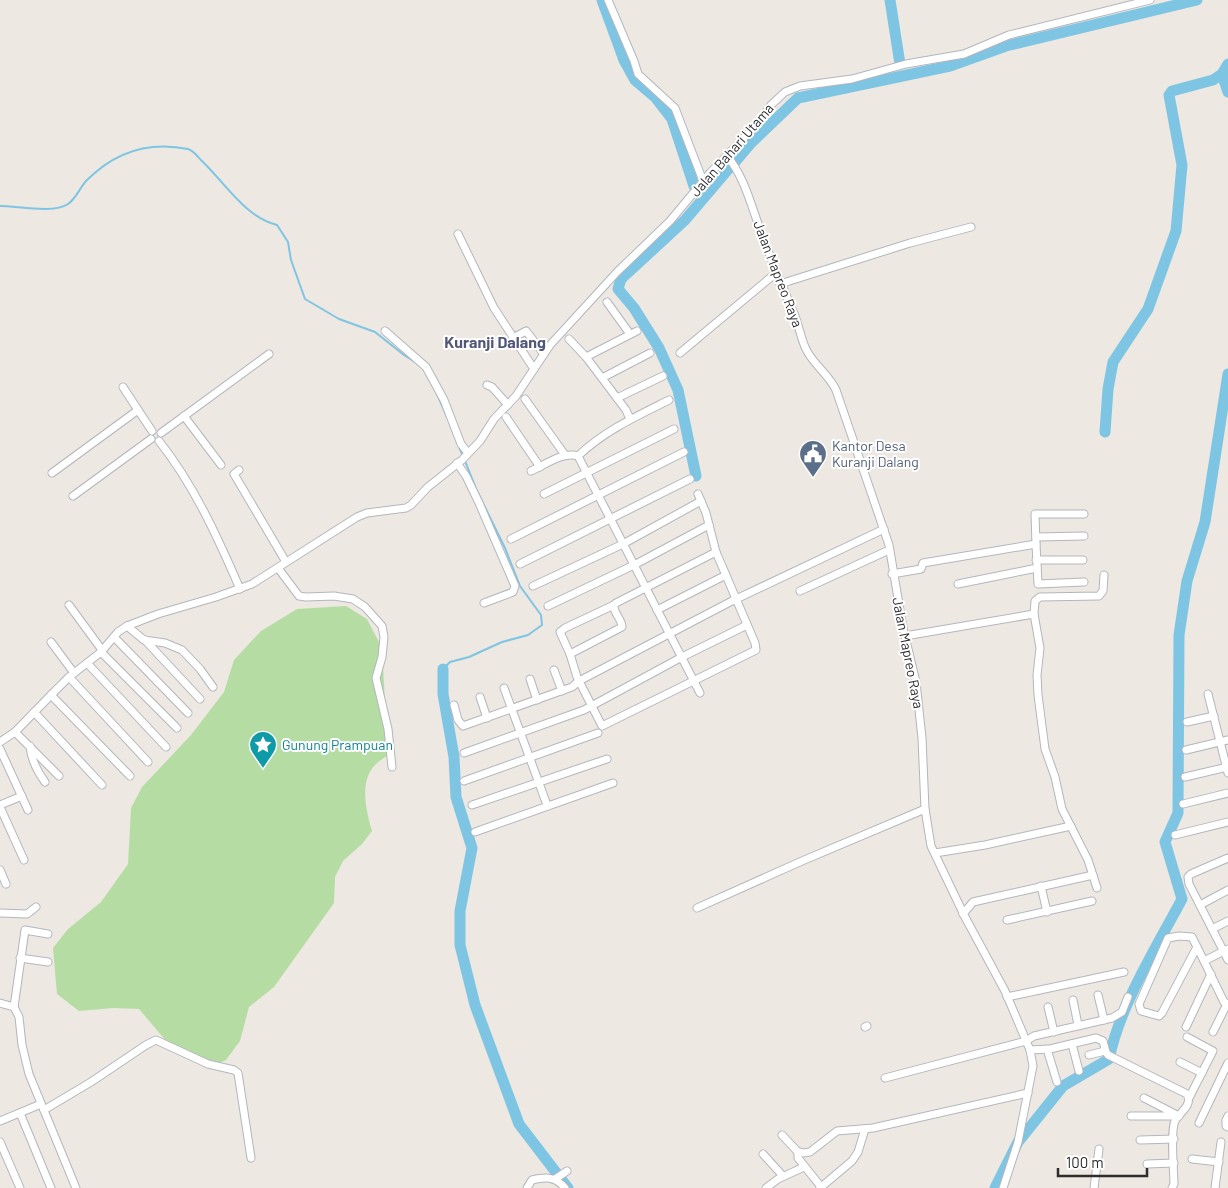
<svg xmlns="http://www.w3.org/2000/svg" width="1228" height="1188" font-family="Barlow,sans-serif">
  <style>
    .green { fill: #b5dda3 }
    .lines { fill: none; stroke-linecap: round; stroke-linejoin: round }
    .stream { stroke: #7ec5e4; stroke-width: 2 }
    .river { stroke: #7ec5e4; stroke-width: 11 }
    .minor-casing { stroke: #b4b6bf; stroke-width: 9 }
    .minor { stroke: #fff; stroke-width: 7 }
    .labels { text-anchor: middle; stroke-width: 4; stroke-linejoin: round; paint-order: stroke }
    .street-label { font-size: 14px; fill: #2d2d2d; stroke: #fff }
    .service-label { font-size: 14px; fill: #4e5e75; stroke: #fff; text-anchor: start }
    .culture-label { font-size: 14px; fill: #0d838f; stroke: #fff; text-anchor: start }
    .quarter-label { font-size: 16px; font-weight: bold; fill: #515779; stroke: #fff }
  </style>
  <rect width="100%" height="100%" fill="#ede8e1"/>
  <!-- green -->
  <path class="green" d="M 346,606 L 367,619 L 382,648 L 388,755 C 384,758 379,761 375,765 C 359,782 366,810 372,831 L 362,844 L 343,861 L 335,877 L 334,903 L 274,987 L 249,1007 L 240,1041 L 226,1060 L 215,1065 L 167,1042 L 139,1009 L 114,1008 L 79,1011 L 57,994 L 53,948 L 68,929 L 101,902 L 128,864 L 131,808 L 142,787 L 191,735 L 224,692 L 234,660 L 261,631 L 297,609 Z"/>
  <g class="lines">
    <!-- stream -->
    <g class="stream">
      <path d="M 0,206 C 18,206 53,214 68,204 C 76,199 80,187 87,180 C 115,152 149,141 188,149 C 194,151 198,157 202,161 C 225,183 245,217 277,225 L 288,242 L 291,260 L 305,299 L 339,319 L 375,332 L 404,355 L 415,362"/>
      <polyline points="437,394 447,417"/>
      <polyline points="459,447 463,456"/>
      <polyline points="443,669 450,662 469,657 502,642 528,635 542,625 541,615 520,586 505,548 477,491 465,461"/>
    </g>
    <!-- river -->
    <g class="river">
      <polyline points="602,0 624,60 635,80 655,97 672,119 694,186"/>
      <polyline points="890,0 900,64"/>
      <polyline points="1222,74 1228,92"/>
      <polyline points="735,162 751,143 798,98 950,66 1006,46 1197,0"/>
      <polyline points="1105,432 1108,389 1113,362 1148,309 1176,231 1182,165 1169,95 1172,91 1213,80 1222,74 1228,64"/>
      <polyline points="696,476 678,390 659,348 634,308 618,289 621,279 685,220 731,166"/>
      <polyline points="443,669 443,694 454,757 456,797 472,848 460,911 460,945 475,1005 519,1124 568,1188"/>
      <path d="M 995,1188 L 1018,1142 L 1063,1086 L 1109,1059 C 1120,1005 1156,948 1182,899 L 1165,842 L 1178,813 L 1179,635 L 1187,581 L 1205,522 L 1228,374"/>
    </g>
    <defs>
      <g id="minor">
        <polyline points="608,0 634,61 638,74 675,108 703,181"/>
        <path d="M 727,156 C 744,176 751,205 760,229 C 770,257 781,284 793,311 C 798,322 800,335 805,347 C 812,364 828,373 836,390 L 889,545 L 903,628 L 916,682 L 922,738 L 925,809 L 931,846 L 965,917 L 1005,991 L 1030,1050 L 1033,1066 L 1018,1142 L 1003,1188"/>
        <polyline points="458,234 494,308 534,369"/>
        <polyline points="780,284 910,243 971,227"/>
        <polyline points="607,302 630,334"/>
        <polyline points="385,331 426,367 444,400 461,444 468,453"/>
        <polyline points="513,338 526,331 544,354"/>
        <polyline points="569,339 586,357 626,410 630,419"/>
        <polyline points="680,353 776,273"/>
        <polyline points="586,357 637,331"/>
        <polyline points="602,378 650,353"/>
        <polyline points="487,385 492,387 508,405"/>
        <polyline points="123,387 138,410"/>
        <polyline points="617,398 663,376"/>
        <polyline points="525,399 565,455"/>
        <path d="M 669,400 C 637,416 604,431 578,456 L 700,693"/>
        <polyline points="184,416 221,465"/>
        <polyline points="506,417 540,467"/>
        <polyline points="161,433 269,354"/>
        <path d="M 159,441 C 194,485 218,538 240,589"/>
        <polyline points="457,463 466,476 479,503 515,586 513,592 484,603"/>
        <polyline points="239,470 234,474 286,562"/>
        <path d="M 531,471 C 545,465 563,451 578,456"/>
        <polyline points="52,473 138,410 152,431"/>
        <polyline points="544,494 674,429"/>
        <polyline points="73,496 151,439"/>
        <polyline points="1036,537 1084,536"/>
        <polyline points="511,539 684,452"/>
        <polyline points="1036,544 1035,514 1084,514"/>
        <polyline points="1036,560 1083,560"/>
        <polyline points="520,564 690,479"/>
        <polyline points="278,568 299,596 306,597 334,596 353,599 365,607 382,626 384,637 382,657 376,678 388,729 392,767"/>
        <polyline points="892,574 921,569 923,563 1036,544 1038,584 1084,582"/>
        <polyline points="958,584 1037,568"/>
        <polyline points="533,586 623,544 701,501"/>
        <polyline points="800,591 889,550"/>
        <polyline points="69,605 102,650"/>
        <polyline points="614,605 565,628 560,632 570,654 577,677 602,726 756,650 755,643 716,552 706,513 698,494"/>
        <polyline points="548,606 634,565 709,525"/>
        <polyline points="657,610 726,575"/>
        <polyline points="127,626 144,640 165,643 182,650 200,669 213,687"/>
        <polyline points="905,636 1034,614"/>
        <polyline points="114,637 188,713"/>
        <polyline points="145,640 200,699"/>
        <polyline points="51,642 74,673"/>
        <polyline points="101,652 177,728"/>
        <path d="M 570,654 L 622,627 C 622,619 613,613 614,605 L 616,603 L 716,552"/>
        <polyline points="87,663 166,747"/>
        <polyline points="554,670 562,691"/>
        <polyline points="69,677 148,762"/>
        <polyline points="530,679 537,700"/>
        <polyline points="504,688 547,805"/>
        <polyline points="1208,694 1228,773"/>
        <polyline points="51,695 130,776"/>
        <polyline points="480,697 487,718"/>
        <polyline points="454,705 458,720 463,726 572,687 579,681 732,601 884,529"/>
        <polyline points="34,712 102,785"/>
        <polyline points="1187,722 1214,716"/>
        <polyline points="15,732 59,776"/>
        <polyline points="0,742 15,732 51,695 69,677 101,652 118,632 127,626 158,614 216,597 252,584 357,517 367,513 406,508 411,505 428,487 462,460 480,441 494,419 516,396 550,345 617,272 670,221 710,173 759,122 771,105 785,92 800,86 852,79 906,64 964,54 1009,35 1150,0"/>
        <path d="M 30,746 C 31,760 37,771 45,782"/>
        <polyline points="0,749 28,810"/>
        <polyline points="1186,750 1228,740"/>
        <polyline points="464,753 584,710 682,657 747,625"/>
        <polyline points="1185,777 1228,767"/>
        <polyline points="464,781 598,733"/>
        <polyline points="1183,804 1228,793"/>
        <polyline points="0,805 22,796"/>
        <polyline points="472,805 607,759"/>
        <polyline points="0,807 24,860"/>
        <polyline points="475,832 613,783"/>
        <polyline points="1175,835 1228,822"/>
        <polyline points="935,853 985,845 1071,826"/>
        <polyline points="1228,858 1191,874 1188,877 1189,884 1228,960"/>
        <polyline points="0,870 6,884"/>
        <polyline points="1041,886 1047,912"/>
        <polyline points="1097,888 1088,860 1062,809 1055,777 1045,749 1038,695 1037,675 1040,648 1034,614 1035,601 1040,597 1099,596 1103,591 1104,575"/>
        <polyline points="1200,905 1228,890"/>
        <polyline points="697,908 802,861 925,809"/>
        <polyline points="0,913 27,914 36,907"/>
        <polyline points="963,914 973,902 1093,875"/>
        <polyline points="1007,920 1092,901"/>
        <polyline points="1212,929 1228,921"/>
        <path d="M 1197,947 L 1162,1013 L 1159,1016 L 1141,1011 L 1139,1004 L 1168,938 L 1179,936 L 1192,937 C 1196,945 1200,953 1204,961 L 1228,949"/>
        <polyline points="20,958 48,962"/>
        <polyline points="1204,961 1224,1002 1228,1004"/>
        <polyline points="1098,995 1104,1020"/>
        <polyline points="1007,997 1124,972"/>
        <polyline points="1073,1000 1078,1025"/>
        <polyline points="0,1003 14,1007 19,1017 22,1045 29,1074 76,1188"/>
        <polyline points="14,1007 25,930 48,934"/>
        <polyline points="1048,1007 1054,1032"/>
        <polyline points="865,1027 867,1026"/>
        <polyline points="1186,1027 1211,974"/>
        <polyline points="1213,1032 1227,1004"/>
        <polyline points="1187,1037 1213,1051 1189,1098"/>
        <polyline points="1072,1044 1079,1071"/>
        <polyline points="1047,1049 1057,1082"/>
        <path d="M 1030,1050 L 1050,1049 L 1096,1038 L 1103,1041 L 1106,1052 L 1108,1055 L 1187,1094 C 1193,1105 1180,1112 1175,1121 C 1170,1131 1174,1172 1174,1184 L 1172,1188"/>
        <polyline points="1089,1055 1105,1051"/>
        <polyline points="1180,1062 1202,1073"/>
        <polyline points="885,1078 1026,1041 1034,1036 1112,1018 1122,1012 1128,997"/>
        <polyline points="44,1110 91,1082 146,1045 156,1040 208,1064 234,1070 238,1073 251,1158"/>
        <polyline points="20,1113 51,1188"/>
        <polyline points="1131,1116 1179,1116 1144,1098"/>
        <polyline points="1228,1116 1226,1120 1226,1126 1228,1127"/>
        <polyline points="0,1121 41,1104"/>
        <polyline points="1199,1123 1228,1063"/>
        <polyline points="782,1135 797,1151 803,1153 810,1152 837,1131 873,1128 1028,1093"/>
        <polyline points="1140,1140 1174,1139"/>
        <polyline points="0,1142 20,1188"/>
        <polyline points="798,1152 798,1158 822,1188"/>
        <polyline points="763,1154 783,1176"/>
        <polyline points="1192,1159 1219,1162"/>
        <polyline points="1147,1164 1174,1163"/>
        <polyline points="555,1179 567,1171"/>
        <path d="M 527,1188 L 532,1180 C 546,1177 555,1176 565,1188"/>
        <polyline points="766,1188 778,1179 804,1167"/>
        <polyline points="820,1188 852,1161 858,1152 865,1129"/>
        <polyline points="1094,1188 1099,1149"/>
        <polyline points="1215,1188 1221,1142"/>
      </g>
    </defs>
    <!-- minor casing -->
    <use href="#minor" class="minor-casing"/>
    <!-- minor -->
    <use href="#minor" class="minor"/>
  </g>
  <!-- icons -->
  <defs>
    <symbol id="civic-pin" viewBox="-11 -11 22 30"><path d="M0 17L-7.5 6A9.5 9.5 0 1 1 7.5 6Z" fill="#5c6f8a" stroke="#fff"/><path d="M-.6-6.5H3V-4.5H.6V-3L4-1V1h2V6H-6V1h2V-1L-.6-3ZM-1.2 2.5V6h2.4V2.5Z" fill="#fff"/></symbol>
    <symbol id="sight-pin" viewBox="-11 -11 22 30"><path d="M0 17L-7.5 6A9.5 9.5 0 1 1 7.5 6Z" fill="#0f9aa8" stroke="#fff"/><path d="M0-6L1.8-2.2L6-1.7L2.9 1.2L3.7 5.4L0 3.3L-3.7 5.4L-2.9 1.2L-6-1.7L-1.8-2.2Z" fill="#fff"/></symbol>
  </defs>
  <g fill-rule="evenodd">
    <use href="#civic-pin" x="797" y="438" width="32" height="43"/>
    <use href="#sight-pin" x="247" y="729" width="32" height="43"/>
  </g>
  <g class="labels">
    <!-- street labels -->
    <g class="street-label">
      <text transform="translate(732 150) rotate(-49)" y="5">Jalan Bahari Utama</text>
      <text transform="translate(778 274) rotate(69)" y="5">Jalan Mapreo Raya</text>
      <text transform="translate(908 653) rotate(79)" y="5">Jalan Mapreo Raya</text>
    </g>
    <!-- service labels -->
    <g class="service-label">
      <text x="832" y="451">Kantor Desa<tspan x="832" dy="16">Kuranji Dalang</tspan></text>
    </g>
    <!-- culture labels -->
    <g class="culture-label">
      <text x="282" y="750">Gunung Prampuan</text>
    </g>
    <!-- quarter labels -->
    <g class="quarter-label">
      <text x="495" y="348">Kuranji Dalang</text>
    </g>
  </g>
  <!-- scale -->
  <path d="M1058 1168v8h89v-8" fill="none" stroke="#2d2d2d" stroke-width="2.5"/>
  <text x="1066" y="1168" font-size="15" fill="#2d2d2d" stroke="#ffffff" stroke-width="4" paint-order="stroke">100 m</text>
</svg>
